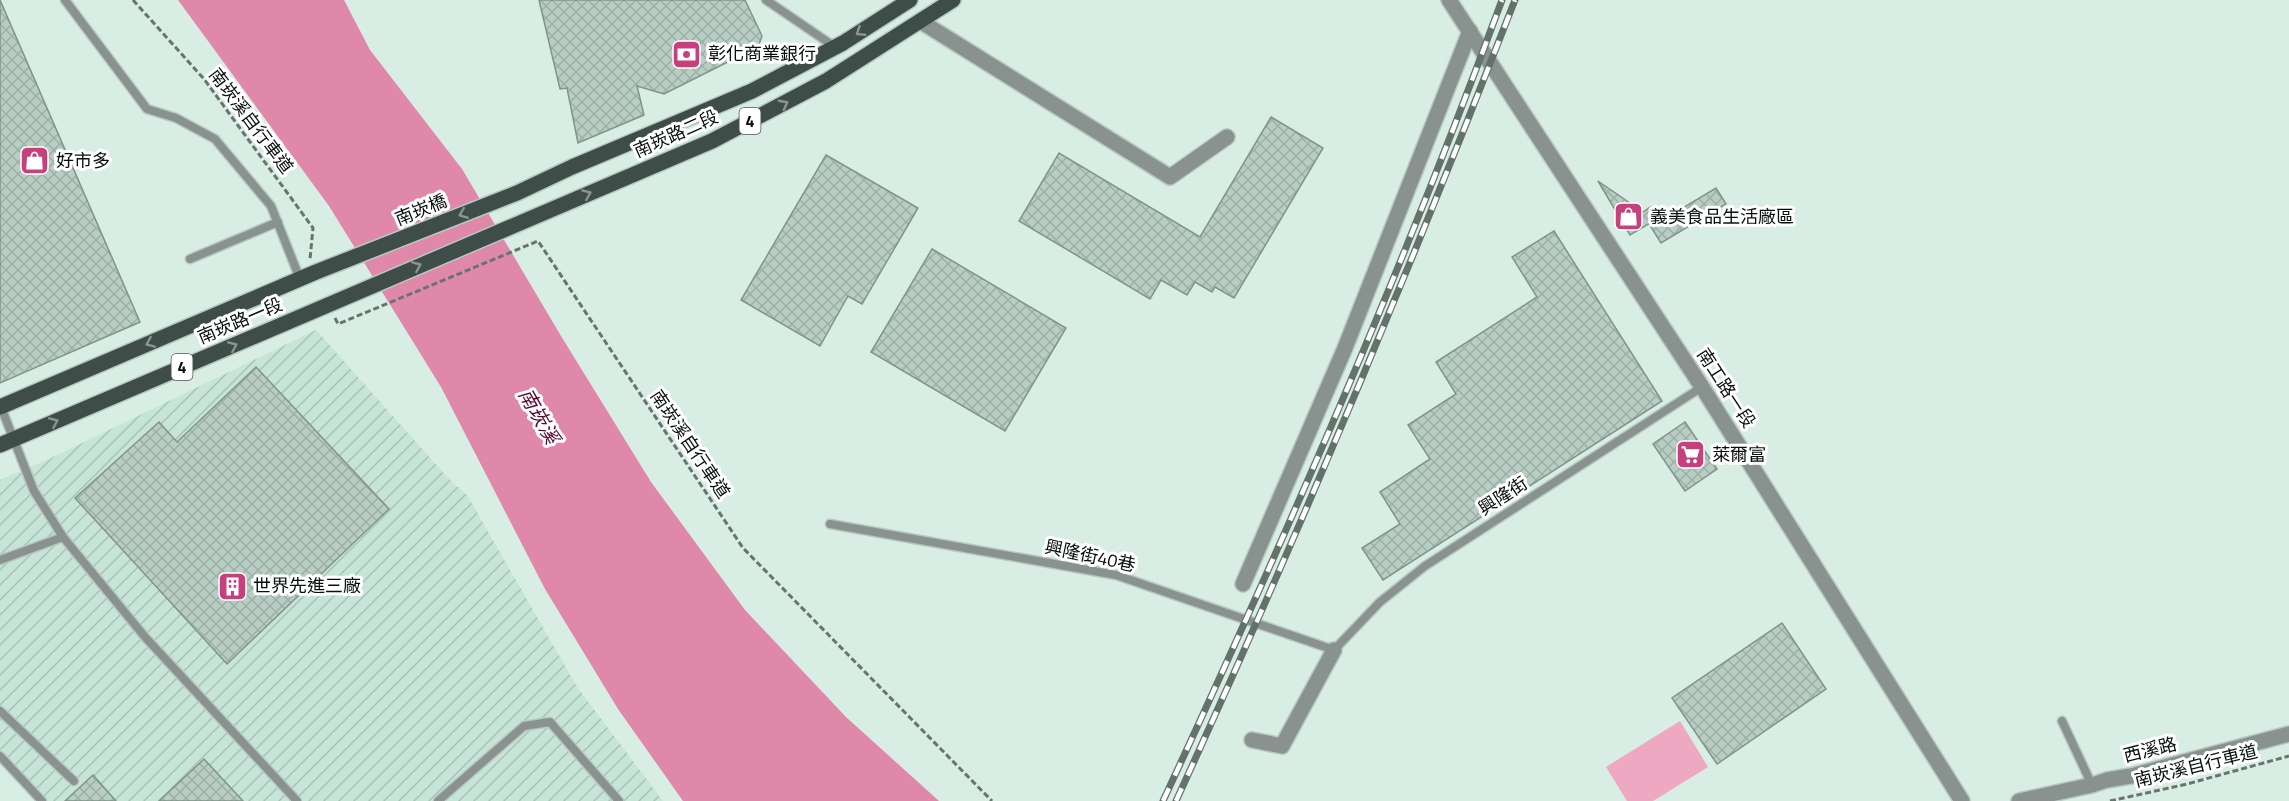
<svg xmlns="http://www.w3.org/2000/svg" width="2289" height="801" font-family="'Titillium Web','Noto Sans TC',sans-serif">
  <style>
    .industrial { fill: url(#industrial-furrows) }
    .pitch { fill: #eea8c1 }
    .water { fill: #e088aa }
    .building { fill: url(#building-cross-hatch); stroke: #80948c; stroke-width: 1.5 }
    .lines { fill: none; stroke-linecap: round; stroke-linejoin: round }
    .service-casing { stroke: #b7c9c1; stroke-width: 11 }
    .minor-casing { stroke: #b7c9c1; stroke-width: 18 }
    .tertiary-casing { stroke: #b7c9c1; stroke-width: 18 }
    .primary-casing { stroke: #b7c9c1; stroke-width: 18 }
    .path { stroke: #67746f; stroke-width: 3; stroke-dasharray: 6 3; stroke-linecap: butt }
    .service { stroke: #89928e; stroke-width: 8 }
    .minor { stroke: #89928e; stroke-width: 15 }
    .tertiary { stroke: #89928e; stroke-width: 15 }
    .primary { stroke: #3e4d47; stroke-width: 15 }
    .rail-casing { stroke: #64726c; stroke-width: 7 }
    .rail { stroke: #fff; stroke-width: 4.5; stroke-dasharray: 14; stroke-linecap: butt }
    .oneway { stroke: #8b9491 }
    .labels { text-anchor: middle; stroke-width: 6; stroke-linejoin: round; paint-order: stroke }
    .shield { fill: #fff; stroke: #515654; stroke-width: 1.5 }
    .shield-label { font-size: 16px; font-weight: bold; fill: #070e0b }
    .poi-label { font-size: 18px; fill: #070e0b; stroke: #fff; text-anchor: start }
    .street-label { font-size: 18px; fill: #070e0b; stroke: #fff }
    .water-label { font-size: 20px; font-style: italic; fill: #580831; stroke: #fff }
  </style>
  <defs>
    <pattern id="industrial-furrows" width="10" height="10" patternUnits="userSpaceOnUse" patternTransform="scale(1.5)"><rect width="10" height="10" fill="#c6e4d7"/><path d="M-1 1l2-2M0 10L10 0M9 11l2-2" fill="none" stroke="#a9c2b7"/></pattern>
    <pattern id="building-cross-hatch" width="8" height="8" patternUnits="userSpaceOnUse" patternTransform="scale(1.5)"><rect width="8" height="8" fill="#b8cdc4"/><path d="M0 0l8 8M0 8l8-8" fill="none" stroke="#9dafa7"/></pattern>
  </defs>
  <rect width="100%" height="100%" fill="#d8ede4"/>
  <!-- industrial -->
  <polygon class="industrial" points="316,330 448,478 467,495 577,687 663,801 44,801 0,750 0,480 49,459"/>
  <!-- pitch -->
  <polygon class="pitch" points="1680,721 1708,767 1653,801 1627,801 1606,767"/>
  <!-- water -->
  <polygon class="water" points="178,0 344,0 370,50 462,169 561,336 651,482 745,610 846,717 939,801 683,801 618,709 545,589 441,387 329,206"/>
  <!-- building -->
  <g class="building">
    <polygon points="0,0 140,322 0,383"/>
    <polygon points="539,0 745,0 762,36 758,47 664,94 637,86 644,115 578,143 567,88 560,89"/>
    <polygon points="1271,117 1323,148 1234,298 1215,287 1212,292 1195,282 1187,295 1161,280 1150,299 1019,221 1059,153 1200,237"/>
    <polygon points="826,155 918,208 862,304 848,296 820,346 741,300"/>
    <polygon points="1598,181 1643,212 1650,207 1657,219 1630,235"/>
    <polygon points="1716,188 1726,204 1661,243 1651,227"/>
    <polygon points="1554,231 1662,401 1383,580 1362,548 1400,524 1380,492 1430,459 1408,425 1456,394 1436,362 1537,297 1512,257"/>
    <polygon points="932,249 1066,328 1005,431 871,352"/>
    <polygon points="256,367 389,509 227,664 75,498 159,422 177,442"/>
    <polygon points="1685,422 1717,469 1685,491 1653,444"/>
    <polygon points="1782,623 1826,689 1717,764 1672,698"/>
    <polygon points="204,759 243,801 159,801"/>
    <polygon points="93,775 116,801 65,801"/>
  </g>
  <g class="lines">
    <defs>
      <g id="service">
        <polyline points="65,0 147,109 176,118 215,139 271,206 300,279"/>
        <polyline points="766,0 835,47"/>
        <polyline points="190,259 278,222"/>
        <polyline points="1,407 34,491 63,537 145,637 297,801"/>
        <polyline points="830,524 1116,575 1334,650 1380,602 1425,566 1702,387"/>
        <polyline points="0,560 63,537"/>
        <polyline points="0,711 74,781"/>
        <polyline points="2062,721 2092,785"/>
        <polyline points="0,756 42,801"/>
        <polyline points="438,801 524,726 550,722 619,801"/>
      </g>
      <g id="minor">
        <polyline points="920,21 1170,177 1227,137"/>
        <polyline points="1243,584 1345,348 1470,31"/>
        <polyline points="1252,740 1282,746 1334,650"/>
        <polyline points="2019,801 2092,785 2107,780 2131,776 2289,734"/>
      </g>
      <polyline id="tertiary" points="1449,0 1702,387 1962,801"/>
      <g id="primary">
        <polyline points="0,407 316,272 517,193 572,167 752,91 843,43 910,0"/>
        <polyline points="0,445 712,141 826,81 953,0"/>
      </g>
    </defs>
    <!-- service casing -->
    <use href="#service" class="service-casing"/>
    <!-- minor casing -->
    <use href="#minor" class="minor-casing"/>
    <!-- tertiary casing -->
    <use href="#tertiary" class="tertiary-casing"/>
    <!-- primary casing -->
    <use href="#primary" class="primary-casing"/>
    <!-- path -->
    <g class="path">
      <polyline points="133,0 204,79 313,228 310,259"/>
      <polyline points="335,318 338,324 538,241 743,548 992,801"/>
      <polyline points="2110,801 2187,784 2289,756"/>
    </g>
    <!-- service -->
    <use href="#service" class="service"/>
    <!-- minor -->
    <use href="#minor" class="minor"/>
    <!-- tertiary -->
    <use href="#tertiary" class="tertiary"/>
    <!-- primary -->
    <use href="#primary" class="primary"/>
    <defs>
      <g id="rail">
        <path d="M 1163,801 C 1285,538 1402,272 1502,0"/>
        <path d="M 1176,801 C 1297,537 1410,270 1515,0"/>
      </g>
    </defs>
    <!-- rail casing -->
    <use href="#rail" class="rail-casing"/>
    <!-- rail -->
    <use href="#rail" class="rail"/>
  </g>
  <!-- one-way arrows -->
  <defs><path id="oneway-chevron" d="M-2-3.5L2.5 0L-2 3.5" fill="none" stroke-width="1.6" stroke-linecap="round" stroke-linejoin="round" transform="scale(1.5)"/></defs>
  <g class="oneway">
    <use href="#oneway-chevron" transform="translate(860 32) rotate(147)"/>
    <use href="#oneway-chevron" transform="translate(784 104) rotate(-28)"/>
    <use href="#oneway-chevron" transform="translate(587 194) rotate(-23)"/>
    <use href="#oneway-chevron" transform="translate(463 214) rotate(158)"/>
    <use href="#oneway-chevron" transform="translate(417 266) rotate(-23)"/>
    <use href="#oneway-chevron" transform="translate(150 343) rotate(157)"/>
    <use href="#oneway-chevron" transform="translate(233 346) rotate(-23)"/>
    <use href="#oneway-chevron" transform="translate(54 422) rotate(-23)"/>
  </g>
  <!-- icons -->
  <defs>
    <symbol id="bank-square" viewBox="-11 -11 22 22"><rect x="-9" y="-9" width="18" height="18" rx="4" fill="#c7407e" stroke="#fff"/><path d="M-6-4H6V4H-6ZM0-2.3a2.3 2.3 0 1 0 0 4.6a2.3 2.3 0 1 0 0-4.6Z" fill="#fff"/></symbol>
    <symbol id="shop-square" viewBox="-11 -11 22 22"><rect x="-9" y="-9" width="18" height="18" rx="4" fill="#c7407e" stroke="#fff"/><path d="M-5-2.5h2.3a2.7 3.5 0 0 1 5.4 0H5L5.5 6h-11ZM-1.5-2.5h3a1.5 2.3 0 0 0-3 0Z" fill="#fff"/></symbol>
    <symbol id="supermarket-square" viewBox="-11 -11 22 22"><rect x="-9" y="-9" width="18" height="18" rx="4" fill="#c7407e" stroke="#fff"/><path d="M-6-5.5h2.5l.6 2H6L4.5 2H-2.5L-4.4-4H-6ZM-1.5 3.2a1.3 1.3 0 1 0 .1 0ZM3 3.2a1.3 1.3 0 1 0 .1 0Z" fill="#fff"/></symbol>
    <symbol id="building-square" viewBox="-11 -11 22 22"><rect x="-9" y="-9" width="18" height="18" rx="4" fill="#c7407e" stroke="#fff"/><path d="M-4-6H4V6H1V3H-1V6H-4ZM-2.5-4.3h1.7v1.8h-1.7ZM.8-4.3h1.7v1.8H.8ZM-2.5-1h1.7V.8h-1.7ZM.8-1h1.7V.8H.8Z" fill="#fff"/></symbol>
  </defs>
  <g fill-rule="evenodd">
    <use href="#bank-square" x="670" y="38" width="33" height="33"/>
    <use href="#shop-square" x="18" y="144" width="33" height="33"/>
    <use href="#shop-square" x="1612" y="200" width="33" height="33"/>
    <use href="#supermarket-square" x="1674" y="438" width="33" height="33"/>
    <use href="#building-square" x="216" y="570" width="33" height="33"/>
  </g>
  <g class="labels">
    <!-- shield labels -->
    <g class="shield">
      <rect x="739.5" y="108" width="21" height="26" rx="4.5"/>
      <rect x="171.5" y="354" width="21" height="26" rx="4.5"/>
    </g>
    <g class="shield-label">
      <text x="750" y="127">4</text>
      <text x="182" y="373">4</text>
    </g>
    <!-- poi labels -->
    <g class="poi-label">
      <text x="708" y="60">彰化商業銀行</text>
      <text x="56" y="167">好市多</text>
      <text x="1650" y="223">義美食品生活廠區</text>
      <text x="1712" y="461">萊爾富</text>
      <text x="253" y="592">世界先進三廠</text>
    </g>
    <!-- street labels -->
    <g class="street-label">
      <text transform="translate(251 121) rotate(53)" y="6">南崁溪自行車道</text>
      <text transform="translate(676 134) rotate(-24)" y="6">南崁路二段</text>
      <text transform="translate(421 210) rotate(-22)" y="6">南崁橋</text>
      <text transform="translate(240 321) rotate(-23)" y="6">南崁路一段</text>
      <text transform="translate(1726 388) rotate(57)" y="6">南工路一段</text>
      <text transform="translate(690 444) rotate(56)" y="6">南崁溪自行車道</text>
      <text transform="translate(1503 496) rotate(-33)" y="6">興隆街</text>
      <text transform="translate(1090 556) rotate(12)" y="6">興隆街40巷</text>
      <text transform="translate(2150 750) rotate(-14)" y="6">西溪路</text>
      <text transform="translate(2196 766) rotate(-14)" y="6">南崁溪自行車道</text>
    </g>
    <!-- water labels -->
    <g class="water-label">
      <text transform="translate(539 416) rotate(60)" y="7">南崁溪</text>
    </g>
  </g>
</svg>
